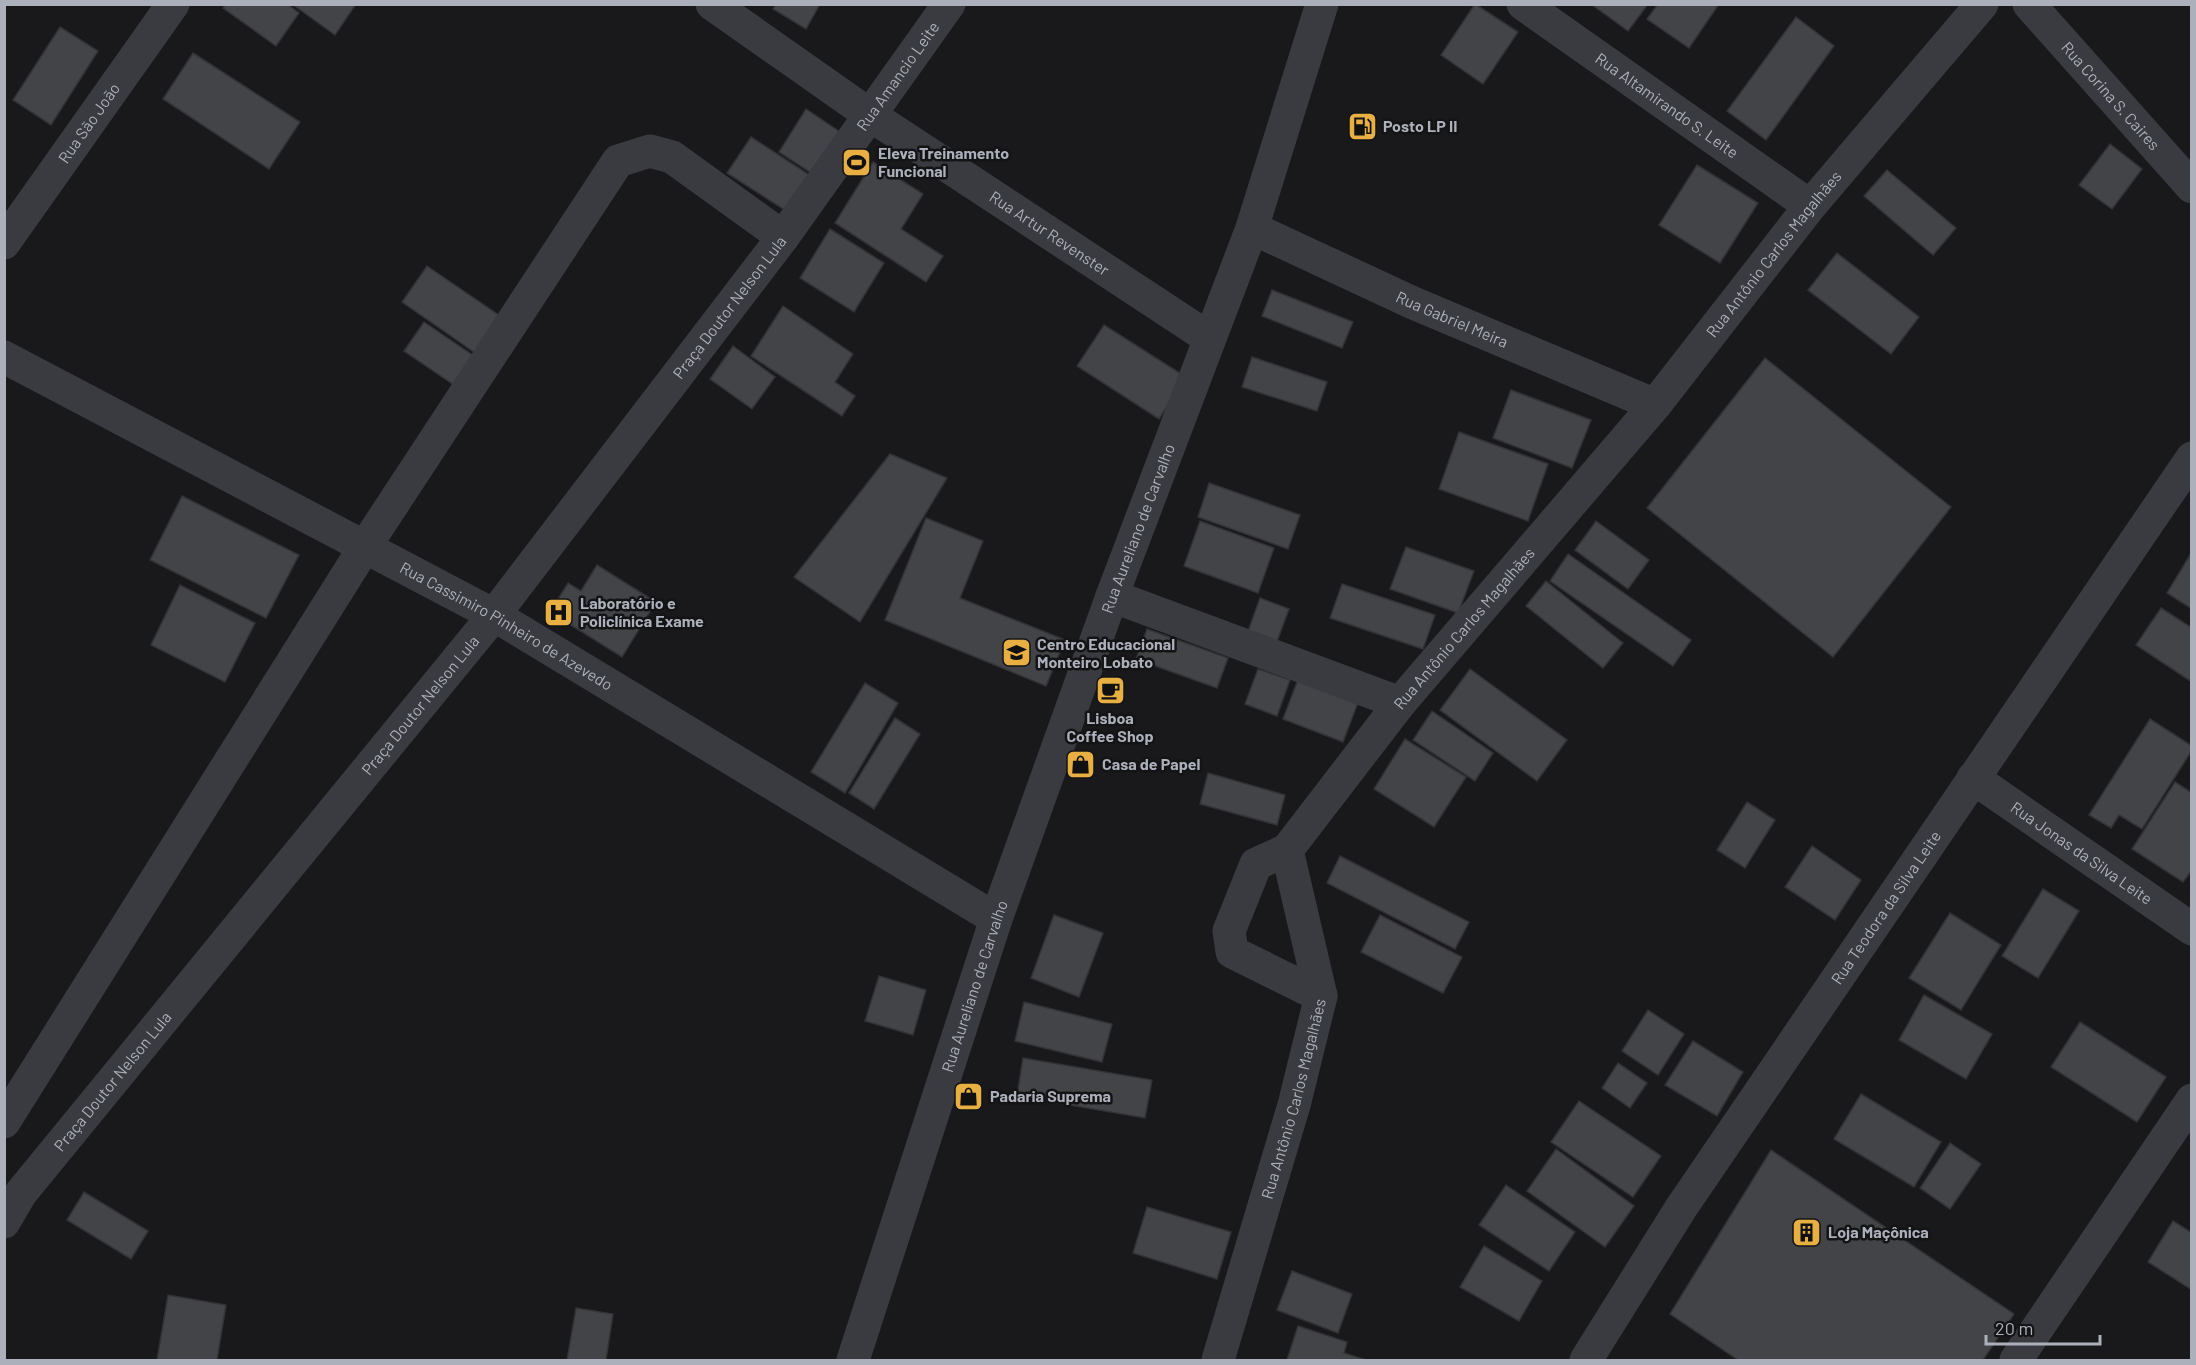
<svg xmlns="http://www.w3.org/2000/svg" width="2196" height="1365" font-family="Barlow,sans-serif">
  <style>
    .building { fill: #434448; stroke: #333337; stroke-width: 1.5 }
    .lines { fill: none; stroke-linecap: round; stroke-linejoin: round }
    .minor { stroke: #3a3b40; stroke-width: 33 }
    .labels { text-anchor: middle; stroke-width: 5; stroke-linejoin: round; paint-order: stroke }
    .street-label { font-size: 16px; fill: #acb0ba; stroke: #141416 }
    .poi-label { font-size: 16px; font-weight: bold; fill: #acb0ba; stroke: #141416; text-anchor: start }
  </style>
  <rect width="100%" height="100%" fill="#19191b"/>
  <!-- building -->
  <g class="building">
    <polygon points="226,4 287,4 299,13 276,46 223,8"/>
    <polygon points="292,4 356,4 335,35"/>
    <polygon points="776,4 820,4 806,29 773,9"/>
    <polygon points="1475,4 1518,32 1483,84 1441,55"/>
    <polygon points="1591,4 1648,4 1628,31"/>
    <polygon points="1658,4 1719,4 1689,48 1647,19"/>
    <polygon points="1796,17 1834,46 1766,140 1727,111"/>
    <polygon points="60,27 98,51 51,125 13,100"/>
    <polygon points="193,53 300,122 269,169 163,99"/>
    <polygon points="806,109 840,132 813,174 779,152"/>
    <polygon points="751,137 814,178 791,214 727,173"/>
    <polygon points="2110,144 2142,169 2112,209 2079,185"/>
    <polygon points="873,162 923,194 901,229 943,256 926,282 835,223"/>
    <polygon points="1697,165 1758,203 1720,263 1659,225"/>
    <polygon points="1887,170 1956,228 1933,255 1864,196"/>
    <polygon points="830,229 884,263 854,312 800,278"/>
    <polygon points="1837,253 1919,317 1891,354 1808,290"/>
    <polygon points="427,266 509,322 484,359 402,302"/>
    <polygon points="1272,290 1353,322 1342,348 1262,316"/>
    <polygon points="783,306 853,354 835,382 855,396 842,416 751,356"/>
    <polygon points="424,322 474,356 454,385 404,351"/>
    <polygon points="1104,325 1186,377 1159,419 1077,366"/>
    <polygon points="733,346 775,377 752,409 710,379"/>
    <polygon points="1252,357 1327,382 1317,411 1242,387"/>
    <polygon points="1765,358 1951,507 1833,657 1647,508"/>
    <polygon points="1511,390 1591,420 1572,468 1493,438"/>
    <polygon points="1459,432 1548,464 1528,521 1439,489"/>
    <polygon points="890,454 947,478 860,622 794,577"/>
    <polygon points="1209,483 1300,515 1288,549 1198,517"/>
    <polygon points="182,496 299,555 266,618 150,560"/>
    <polygon points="926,518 983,541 960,598 1065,640 1046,686 885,620"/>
    <polygon points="1200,521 1274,548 1258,593 1184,566"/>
    <polygon points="1596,521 1649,560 1628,589 1575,550"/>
    <polygon points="1406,547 1474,571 1458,613 1390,589"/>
    <polygon points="1568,554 1691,640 1673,666 1550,581"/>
    <polygon points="2190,555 2192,556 2192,609 2167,593"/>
    <polygon points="597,565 656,602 622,657 550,612 568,583 581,591"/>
    <polygon points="1546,581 1623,643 1603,668 1526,606"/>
    <polygon points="1342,584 1435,615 1423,649 1330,618"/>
    <polygon points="180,585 255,623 225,682 151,645"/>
    <polygon points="1260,598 1289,609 1276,644 1247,634"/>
    <polygon points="2161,608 2192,628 2192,682 2136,645"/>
    <polygon points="1147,629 1228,658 1217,688 1136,659"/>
    <polygon points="1258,669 1290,680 1277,716 1245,704"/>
    <polygon points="1470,669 1567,740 1537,781 1440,710"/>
    <polygon points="1299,677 1359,700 1343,742 1283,719"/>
    <polygon points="865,683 898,703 845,793 811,772"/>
    <polygon points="1432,711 1493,753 1475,781 1413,740"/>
    <polygon points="895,718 920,734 874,809 849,793"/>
    <polygon points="2150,719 2192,746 2192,750 2142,829 2119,815 2111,828 2089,815"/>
    <polygon points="1405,739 1466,777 1434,827 1374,789"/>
    <polygon points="1208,773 1285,795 1277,825 1200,804"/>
    <polygon points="2175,782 2192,793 2192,870 2183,882 2132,849"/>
    <polygon points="1747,802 1775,820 1745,868 1717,850"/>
    <polygon points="1812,846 1861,880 1835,920 1785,887"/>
    <polygon points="1340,856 1469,922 1455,949 1327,883"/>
    <polygon points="2043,889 2079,911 2038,978 2002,956"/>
    <polygon points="1950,913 2001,945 1961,1010 1909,978"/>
    <polygon points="1054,915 1103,933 1079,997 1031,978"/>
    <polygon points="1380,915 1462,957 1443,993 1361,952"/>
    <polygon points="879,976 926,990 913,1035 865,1021"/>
    <polygon points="1924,995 1992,1034 1966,1079 1899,1040"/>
    <polygon points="1024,1002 1112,1024 1102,1062 1015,1041"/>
    <polygon points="1648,1010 1684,1034 1658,1075 1622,1051"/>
    <polygon points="2080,1022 2166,1077 2137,1122 2051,1067"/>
    <polygon points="1693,1041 1743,1072 1717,1116 1665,1085"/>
    <polygon points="1023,1058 1152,1080 1145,1118 1017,1096"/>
    <polygon points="1618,1063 1647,1083 1630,1108 1602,1088"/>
    <polygon points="1861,1094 1941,1142 1914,1187 1834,1139"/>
    <polygon points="1579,1101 1661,1156 1633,1197 1551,1142"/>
    <polygon points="1950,1143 1981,1164 1950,1209 1920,1188"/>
    <polygon points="1556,1149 1634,1206 1605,1247 1527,1191"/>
    <polygon points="1771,1150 2014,1314 1983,1360 1738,1360 1670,1314"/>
    <polygon points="1506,1185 1575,1232 1549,1271 1479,1225"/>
    <polygon points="84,1192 148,1231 131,1259 67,1220"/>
    <polygon points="1147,1207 1231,1232 1217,1279 1133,1253"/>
    <polygon points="2173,1221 2192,1233 2192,1290 2148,1262"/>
    <polygon points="1484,1246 1542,1281 1519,1321 1460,1287"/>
    <polygon points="1292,1271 1352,1294 1338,1333 1277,1310"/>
    <polygon points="168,1295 226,1305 217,1360 157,1360"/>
    <polygon points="576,1308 613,1314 606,1360 567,1360"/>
    <polygon points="1298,1326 1347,1342 1344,1353 1366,1360 1287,1360"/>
  </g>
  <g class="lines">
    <!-- minor -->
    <g class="minor">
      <path id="s1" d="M 712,4 L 870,115 L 1209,338"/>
      <path id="s2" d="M 1523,4 L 1810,206"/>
      <path id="s3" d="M 2029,4 L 2192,187"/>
      <path id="s4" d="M 1252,228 L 1411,302 L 1655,405"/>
      <path id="s5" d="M 4,243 L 173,4"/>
      <path id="s6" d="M 4,357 L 494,615 L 996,919"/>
      <polyline points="1112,596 1400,703"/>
      <path id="s7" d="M 1973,778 L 2192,929"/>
      <polyline points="1287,850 1256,864 1229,931 1232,952 1321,996"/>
      <polyline points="4,1122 364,548 618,161 650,151 672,157 783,237"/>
      <path id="s8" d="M 4,1222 L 21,1193 L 494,615 L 783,237 L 949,4"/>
      <path id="s9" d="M 853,1360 L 996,919 L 1112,596 L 1252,228 L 1322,4"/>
      <path id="s10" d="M 1218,1360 L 1294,1105 L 1321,996 L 1287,850 L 1400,703 L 1655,405 L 1810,206 L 1982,4"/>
      <path id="s11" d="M 1586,1360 L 1681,1208 L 2192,458"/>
      <polyline points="2016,1360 2192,1100"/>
    </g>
  </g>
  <!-- icons -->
  <defs>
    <symbol id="fuel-square" viewBox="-11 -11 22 22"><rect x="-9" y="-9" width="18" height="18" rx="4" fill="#e8b043" stroke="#141416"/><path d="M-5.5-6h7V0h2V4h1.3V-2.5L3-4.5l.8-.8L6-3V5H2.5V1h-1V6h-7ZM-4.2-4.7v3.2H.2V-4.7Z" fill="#111"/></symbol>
    <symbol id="stadium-square" viewBox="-11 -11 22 22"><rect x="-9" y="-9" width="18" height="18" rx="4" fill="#e8b043" stroke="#141416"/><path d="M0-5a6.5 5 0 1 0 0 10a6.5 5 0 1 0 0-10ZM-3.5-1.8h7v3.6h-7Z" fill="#111"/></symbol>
    <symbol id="hospital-square" viewBox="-11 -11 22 22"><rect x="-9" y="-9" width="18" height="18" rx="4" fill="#e8b043" stroke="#141416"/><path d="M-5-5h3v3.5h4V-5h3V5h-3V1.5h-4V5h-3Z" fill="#111"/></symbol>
    <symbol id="school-square" viewBox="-11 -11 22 22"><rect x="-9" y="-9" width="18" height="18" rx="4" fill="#e8b043" stroke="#141416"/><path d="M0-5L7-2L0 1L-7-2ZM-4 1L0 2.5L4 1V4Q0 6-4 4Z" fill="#111"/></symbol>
    <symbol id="cafe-square" viewBox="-11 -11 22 22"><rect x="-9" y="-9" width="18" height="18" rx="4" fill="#e8b043" stroke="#141416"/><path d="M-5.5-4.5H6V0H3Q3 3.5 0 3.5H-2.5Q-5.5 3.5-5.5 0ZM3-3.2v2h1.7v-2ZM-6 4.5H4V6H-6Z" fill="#111"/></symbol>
    <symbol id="shop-square" viewBox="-11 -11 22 22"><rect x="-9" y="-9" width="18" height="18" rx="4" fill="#e8b043" stroke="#141416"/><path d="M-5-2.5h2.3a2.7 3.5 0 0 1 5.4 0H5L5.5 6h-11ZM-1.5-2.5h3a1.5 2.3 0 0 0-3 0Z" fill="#111"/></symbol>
    <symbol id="building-square" viewBox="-11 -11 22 22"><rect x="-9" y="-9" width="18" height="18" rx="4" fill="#e8b043" stroke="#141416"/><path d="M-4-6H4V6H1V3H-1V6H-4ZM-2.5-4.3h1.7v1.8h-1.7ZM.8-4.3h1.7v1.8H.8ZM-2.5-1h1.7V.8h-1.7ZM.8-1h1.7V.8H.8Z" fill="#111"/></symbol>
  </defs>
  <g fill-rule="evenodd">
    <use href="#fuel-square" x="1346" y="110" width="33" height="33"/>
    <use href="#stadium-square" x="840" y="146" width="33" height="33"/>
    <use href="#hospital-square" x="542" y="596" width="33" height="33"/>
    <use href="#school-square" x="1000" y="636" width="33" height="33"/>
    <use href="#cafe-square" x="1094" y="674" width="33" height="33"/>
    <use href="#shop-square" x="1064" y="748" width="33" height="33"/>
    <use href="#shop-square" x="952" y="1080" width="33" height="33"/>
    <use href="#building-square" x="1790" y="1216" width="33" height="33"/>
  </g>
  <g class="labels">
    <!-- street labels -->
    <g class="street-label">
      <text dy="6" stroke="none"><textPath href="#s8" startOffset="1454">Rua Amancio Leite</textPath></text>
      <text dy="6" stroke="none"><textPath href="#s3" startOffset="123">Rua Corina S. Caires</textPath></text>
      <text dy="6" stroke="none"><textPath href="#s2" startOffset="176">Rua Altamirando S. Leite</textPath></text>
      <text dy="6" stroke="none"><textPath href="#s5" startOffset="147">Rua São João</textPath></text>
      <text dy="6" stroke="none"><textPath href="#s1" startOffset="408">Rua Artur Revenster</textPath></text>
      <text dy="6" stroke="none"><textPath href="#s10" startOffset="1298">Rua Antônio Carlos Magalhães</textPath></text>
      <text dy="6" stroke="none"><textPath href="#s8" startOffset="1168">Praça Doutor Nelson Lula</textPath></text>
      <text dy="6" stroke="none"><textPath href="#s4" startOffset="220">Rua Gabriel Meira</textPath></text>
      <text dy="6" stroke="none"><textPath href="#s9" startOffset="879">Rua Aureliano de Carvalho</textPath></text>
      <text dy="6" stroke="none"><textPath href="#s6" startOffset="570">Rua Cassimiro Pinheiro de Azevedo</textPath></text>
      <text dy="6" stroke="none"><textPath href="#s10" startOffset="812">Rua Antônio Carlos Magalhães</textPath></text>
      <text dy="6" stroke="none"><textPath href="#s8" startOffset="664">Praça Doutor Nelson Lula</textPath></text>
      <text dy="6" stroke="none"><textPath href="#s7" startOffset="132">Rua Jonas da Silva Leite</textPath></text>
      <text dy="6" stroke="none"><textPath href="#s11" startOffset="543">Rua Teodora da Silva Leite</textPath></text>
      <text dy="6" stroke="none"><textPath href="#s9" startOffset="393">Rua Aureliano de Carvalho</textPath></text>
      <text dy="6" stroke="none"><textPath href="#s8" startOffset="178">Praça Doutor Nelson Lula</textPath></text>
      <text dy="6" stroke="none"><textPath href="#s10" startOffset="272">Rua Antônio Carlos Magalhães</textPath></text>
    </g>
    <!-- poi labels -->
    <g class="poi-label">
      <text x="1383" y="132">Posto LP II</text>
      <text x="878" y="159">Eleva Treinamento<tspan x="878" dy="18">Funcional</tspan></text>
      <text x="580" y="609">Laboratório e<tspan x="580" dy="18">Policlínica Exame</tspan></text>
      <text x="1037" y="650">Centro Educacional<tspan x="1037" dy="18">Monteiro Lobato</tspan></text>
      <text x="1110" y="724" text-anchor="middle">Lisboa<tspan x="1110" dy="18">Coffee Shop</tspan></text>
      <text x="1102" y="770">Casa de Papel</text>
      <text x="990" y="1102">Padaria Suprema</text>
      <text x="1828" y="1238">Loja Maçônica</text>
    </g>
  </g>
  <!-- border -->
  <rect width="2196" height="1365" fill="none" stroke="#acb0ba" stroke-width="12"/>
  <!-- scale -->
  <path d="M1986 1335v9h114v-9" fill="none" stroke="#acb0ba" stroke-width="3"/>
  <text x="1995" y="1335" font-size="18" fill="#acb0ba" stroke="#141416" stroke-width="4.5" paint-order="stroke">20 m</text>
</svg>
